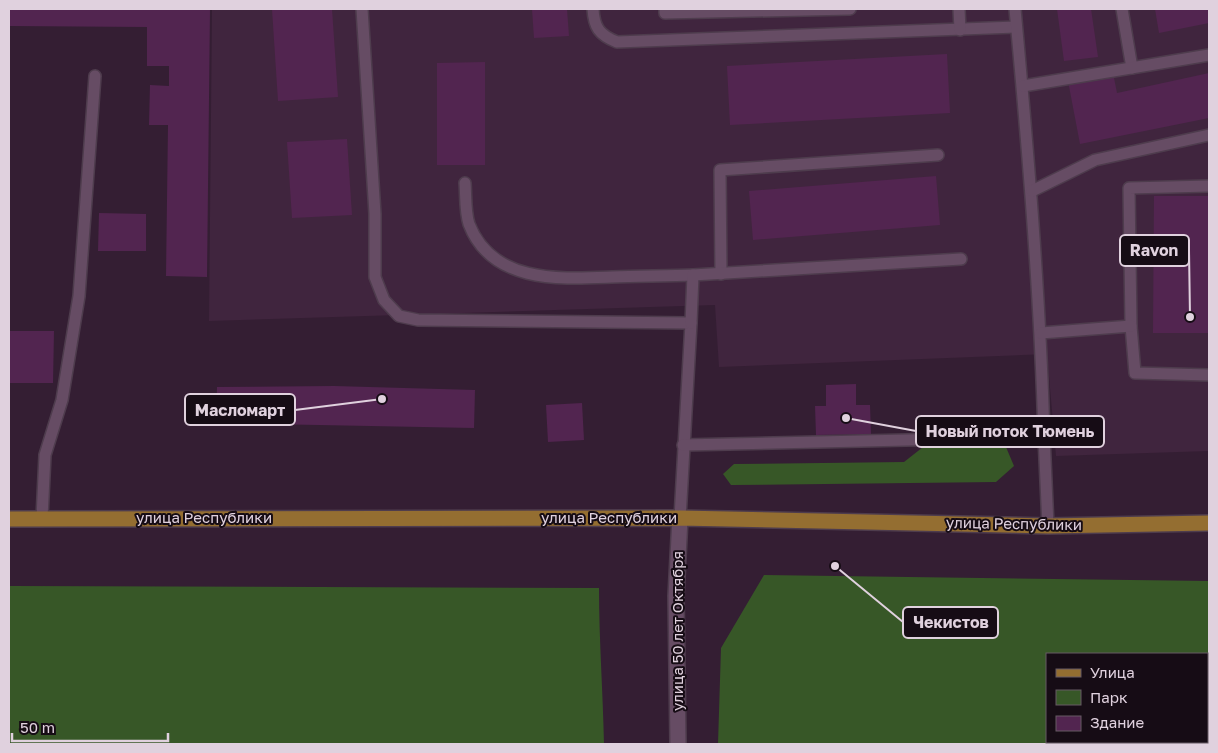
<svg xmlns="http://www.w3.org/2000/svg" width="1218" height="753" font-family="'Golos Text',sans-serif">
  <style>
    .built { fill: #40253e }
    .green { fill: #375727; fill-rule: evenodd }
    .building { fill: #522550 }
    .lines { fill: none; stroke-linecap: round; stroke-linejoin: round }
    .service-casing { stroke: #4e3c4d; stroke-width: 14 }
    .secondary-casing { stroke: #4e3c4d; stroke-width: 18 }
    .primary-casing { stroke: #4e3c4d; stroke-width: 18 }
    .service { stroke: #664c64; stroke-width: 11 }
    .secondary { stroke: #664c64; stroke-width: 15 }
    .primary { stroke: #946e31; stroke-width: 15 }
    .labels { text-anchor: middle; stroke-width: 4; stroke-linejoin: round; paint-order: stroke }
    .street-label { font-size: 15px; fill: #e0d1de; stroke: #160c15 }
    .leader { fill: none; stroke: #e0d1de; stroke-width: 2 }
    .callout-dot { fill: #e0d1de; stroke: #160c15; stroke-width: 2 }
    .callout { fill: #160c15; stroke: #e0d1de; stroke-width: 2 }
    .callout-label { font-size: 16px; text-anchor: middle; font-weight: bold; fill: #e0d1de }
  </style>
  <rect width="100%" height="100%" fill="#341e33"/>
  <!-- built -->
  <polygon class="built" points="212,9 1209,9 1209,451 1056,456 1047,354 719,367 715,305 209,321"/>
  <!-- green -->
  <g class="green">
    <polygon points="932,440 1003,440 1014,466 996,482 731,485 723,474 734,464 904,462"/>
    <path d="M 764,575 L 1209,581 L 1209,744 L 718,744 L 721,648 ZM 1207,654 L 1207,742 L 1047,742 L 1047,654 Z"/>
    <path d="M 9,586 L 599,588 C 599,640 603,692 604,744 L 9,744 Z"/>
  </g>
  <!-- building -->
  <g class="building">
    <polygon points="9,9 210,9 207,277 166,276 168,125 149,125 150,85 169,86 169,66 147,66 147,27 9,26"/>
    <polygon points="272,9 332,9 338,97 278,101"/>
    <polygon points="532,9 567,9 569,36 534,38"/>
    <polygon points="1057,9 1091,9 1098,57 1064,61"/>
    <polygon points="1155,9 1209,9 1209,23 1159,33"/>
    <polygon points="947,54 950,113 730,125 727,66"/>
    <polygon points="485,62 485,165 437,165 437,63"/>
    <polygon points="1113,73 1117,93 1209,73 1209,118 1080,144 1068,81"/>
    <polygon points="347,139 352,215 292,218 287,142"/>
    <polygon points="936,176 940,225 753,240 749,191"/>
    <polygon points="1154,196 1209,196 1209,333 1153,333"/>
    <polygon points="99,213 146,214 146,251 98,251"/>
    <polygon points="9,331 54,331 53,383 9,383"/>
    <polygon points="856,384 856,405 870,405 871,434 816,435 815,406 826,406 826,385"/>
    <polygon points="334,386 475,390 474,428 216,423 217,387"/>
    <polygon points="582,403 584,440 548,442 546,405"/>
  </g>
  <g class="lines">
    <defs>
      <g id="service">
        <polyline points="362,9 375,214 375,277 384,300 399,316 418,320 691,323 680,518"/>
        <path d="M 593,9 C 594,27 599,35 617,42 L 1016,27"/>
        <polyline points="665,9 665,13 850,9"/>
        <polyline points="959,9 960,30"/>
        <path d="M 1015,9 C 1028,151 1040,293 1044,437"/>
        <polyline points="1122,9 1132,68"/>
        <polyline points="1023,86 1209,55"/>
        <path d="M 465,183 C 466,195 465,212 469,224 C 492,284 561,279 612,277 C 639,276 666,276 693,275"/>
        <polyline points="1209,186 1129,188 1131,326 1135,373 1209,375"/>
        <polyline points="1032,191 1095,160 1209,135"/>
        <polyline points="721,274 720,170 938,155"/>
        <polyline points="691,323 693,275 961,259"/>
        <polyline points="1041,333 1131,326"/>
        <polyline points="683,445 1044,437 1048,526"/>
        <polyline points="42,518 45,455 62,400 79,296 95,76"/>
      </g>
      <polyline id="secondary" points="678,744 676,596 680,518"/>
      <polyline id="primary" points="9,519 680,518 1048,526 1209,523"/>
    </defs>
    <!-- service casing -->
    <use href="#service" class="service-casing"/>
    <!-- secondary casing -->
    <use href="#secondary" class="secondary-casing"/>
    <!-- primary casing -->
    <use href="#primary" class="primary-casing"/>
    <!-- service -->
    <use href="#service" class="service"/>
    <!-- secondary -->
    <use href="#secondary" class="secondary"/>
    <!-- primary -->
    <use href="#primary" class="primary"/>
  </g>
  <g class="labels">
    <!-- street labels -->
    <g class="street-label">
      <text x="204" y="523">улица Республики</text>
      <text x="609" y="523">улица Республики</text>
      <text transform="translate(1014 524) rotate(1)" y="5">улица Республики</text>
      <text transform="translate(678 631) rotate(-90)" y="5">улица 50 лет Октября</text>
    </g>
  </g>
  <!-- callouts -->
  <path class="leader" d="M1190 317L1189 250M382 399L295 410M846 418L916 431M835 566L903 622"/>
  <g class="callout-dot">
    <circle cx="1190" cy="317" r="5"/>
    <circle cx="382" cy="399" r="5"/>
    <circle cx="846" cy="418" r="5"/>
    <circle cx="835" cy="566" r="5"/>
  </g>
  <g class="callout">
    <rect x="1120" y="235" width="69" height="31" rx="5"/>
    <rect x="185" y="394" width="110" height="31" rx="5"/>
    <rect x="916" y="416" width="188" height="31" rx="5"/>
    <rect x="903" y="607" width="95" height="31" rx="5"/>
  </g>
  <g class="callout-label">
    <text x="1154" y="256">Ravon</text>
    <text x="240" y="416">Масломарт</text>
    <text x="1010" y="437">Новый поток Тюмень</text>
    <text x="951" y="628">Чекистов</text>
  </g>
  <!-- border -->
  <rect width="1218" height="753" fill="none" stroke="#e0d1de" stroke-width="20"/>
  <!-- legend -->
  <rect x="1046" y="653" width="162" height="90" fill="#160c15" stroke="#675b65"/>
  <rect x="1056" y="669" width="25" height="8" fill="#946e31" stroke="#675b65"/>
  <text x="1090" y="678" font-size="15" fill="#e0d1de">Улица</text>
  <rect x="1056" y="690" width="25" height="15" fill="#375727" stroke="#675b65"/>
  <text x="1090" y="703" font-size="15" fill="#e0d1de">Парк</text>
  <rect x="1056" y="716" width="25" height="15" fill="#522550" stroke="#675b65"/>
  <text x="1090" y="728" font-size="15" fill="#e0d1de">Здание</text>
  <!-- scale -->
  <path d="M12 733v8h156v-8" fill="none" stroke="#e0d1de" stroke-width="2.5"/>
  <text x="20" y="733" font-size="15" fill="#e0d1de" stroke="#160c15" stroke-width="4" paint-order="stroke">50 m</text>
</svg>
